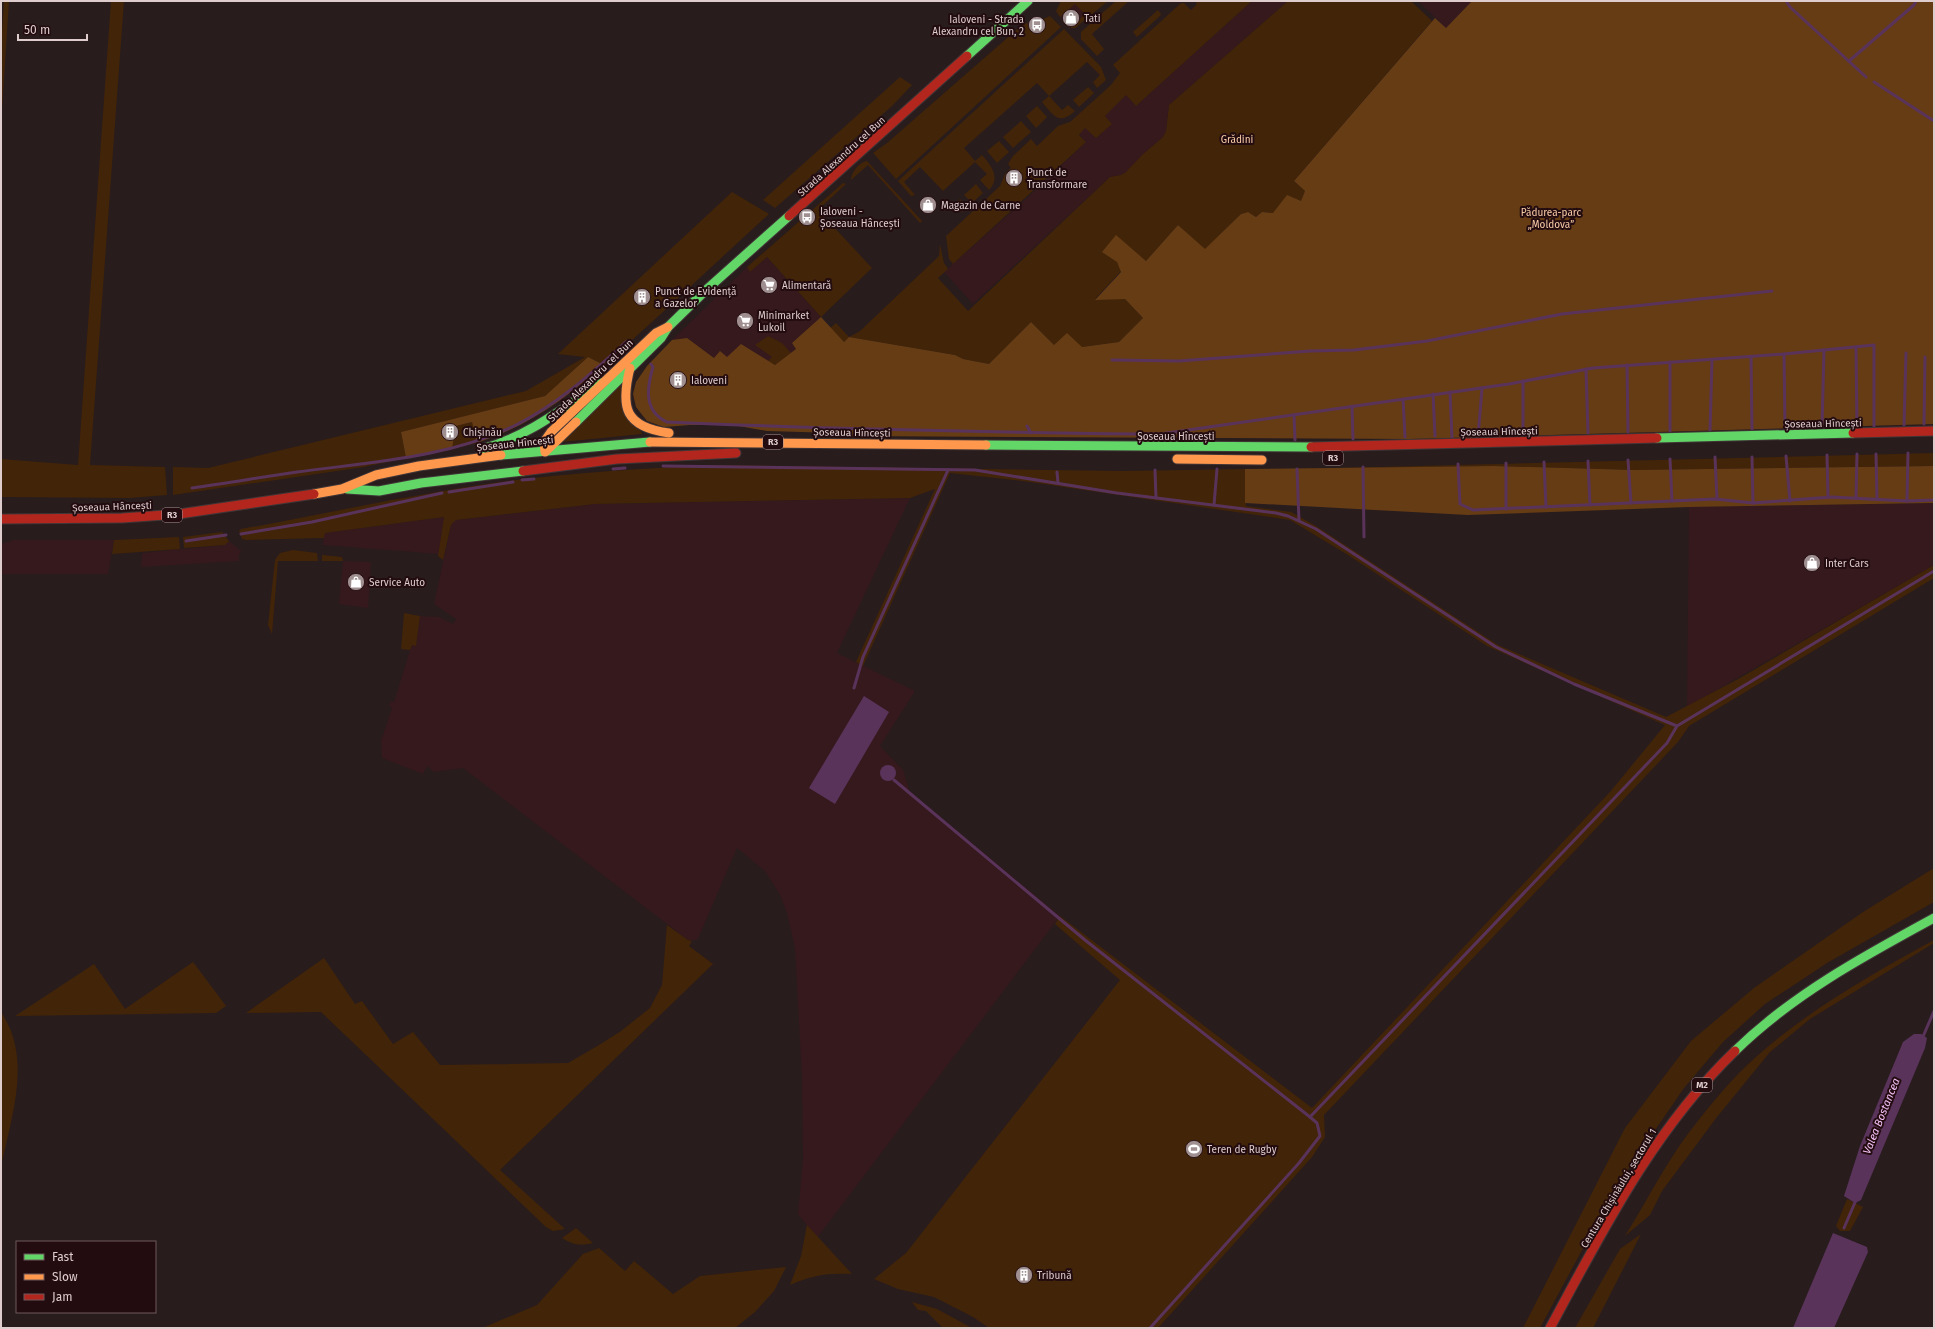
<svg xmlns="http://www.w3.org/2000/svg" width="1935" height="1329" font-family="'Fira Sans',sans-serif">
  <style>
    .built { fill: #35191d }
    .green { fill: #422408 }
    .forest { fill: #663c15 }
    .water { fill: #5a335b }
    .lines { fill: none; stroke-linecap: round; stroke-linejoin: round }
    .stream { stroke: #5a335b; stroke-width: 3 }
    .fast-casing { stroke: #413637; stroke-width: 11 }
    .slow-casing { stroke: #413637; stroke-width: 11 }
    .jam-casing { stroke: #413637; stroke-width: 11 }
    .fast { stroke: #63d668; stroke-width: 9 }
    .slow { stroke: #ff974d; stroke-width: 9 }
    .jam { stroke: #b3261e; stroke-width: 9 }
    .labels { text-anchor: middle; stroke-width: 4; stroke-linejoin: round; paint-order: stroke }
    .shield { fill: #230c10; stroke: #a79395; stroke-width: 1 }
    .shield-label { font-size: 9px; font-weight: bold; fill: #dfcdce }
    .poi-label { font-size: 10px; fill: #dfcdce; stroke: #230c10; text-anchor: start }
    .park-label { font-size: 10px; fill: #facca9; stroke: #230c10 }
    .street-label { font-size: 10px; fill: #dfcdce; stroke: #230c10 }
    .water-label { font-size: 11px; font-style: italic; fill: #f6c1f8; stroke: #230c10 }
  </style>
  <rect width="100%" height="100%" fill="#281c1d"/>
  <!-- built -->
  <g class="built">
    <polygon points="1252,1 1288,1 1169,105 1166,131 1163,137 1142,155 1132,168 1121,175 1110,177 973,304 944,272 1026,199 1086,142 1079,134 1085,128 1112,124 1104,116 1126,95 1136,106"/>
    <polygon points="1418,1 1472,1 1446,28"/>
    <polygon points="1075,3 1085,14 1070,28 1060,17"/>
    <polygon points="767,257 821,317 792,343 796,349 775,365 727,357 714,358 687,338 672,340 747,267 750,272"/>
    <polygon points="910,498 837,653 915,691 880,746 903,770 910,792 1060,916 817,1238 798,1214 803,1159 802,1077 795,948 787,913 780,895 765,871 737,848 700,934 697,940 688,940 463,768 434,772 427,766 423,774 382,758 381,741 392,708 389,706 391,701 394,702 412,644 416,645 420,616 439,617 453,624 456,619 434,604 451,525 456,520 595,504"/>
    <polygon points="1934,503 1934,565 1687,707 1689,507"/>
    <polygon points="444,517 439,554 323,545 324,533"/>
    <polygon points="14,540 114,540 108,574 1,574 1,544"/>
    <polygon points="229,541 241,551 239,555 239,561 141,567 142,553 224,545"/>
    <polygon points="343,561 371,562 368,608 339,604"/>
  </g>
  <!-- green -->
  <g class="green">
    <polygon points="4,1 9,1 1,125 1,46"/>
    <polygon points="111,1 124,1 90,465 165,467 167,495 130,498 1,497 1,459 78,465"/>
    <polygon points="1061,1 1108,1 1075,28 1070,28 1085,14 1075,4 1060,17 1056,11"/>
    <polygon points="1116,1 1129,1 1092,34 1104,49 1097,56 1081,39 1081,32"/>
    <polygon points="1195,1 1252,1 1136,106 1126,95 1105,116 1112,124 1096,138 1085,128 1079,135 1086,142 953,264 949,259 946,236 1000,186 1005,174 1011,168 1008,164 1013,156 1031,139 1037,146 1058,126 1070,122 1111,85 1120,73 1113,65 1181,3 1184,3 1191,10 1197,4"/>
    <polygon points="1288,1 1411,1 1432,21 1294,181 1305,191 1301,202 1273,213 1262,212 1256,217 1248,212 1241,214 1205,250 1178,225 1146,261 1116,236 1117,262 1121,271 1095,299 1125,299 1143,318 1119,342 1082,347 1054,345 1031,322 989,364 963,359 955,355 849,337 844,342 830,328 836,323 849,337 860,331 939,256 940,244 944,263 948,269 938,278 968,311 1110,177 1121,175 1126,172 1142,155 1163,137 1166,131 1169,105"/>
    <polygon points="1158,10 1161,14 1160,16 1137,37 1133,32"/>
    <polygon points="1050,16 1061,27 896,179 873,153 887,143 1022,25 1026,23 1032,24"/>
    <path d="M 1064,29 L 1101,67 L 1106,80 L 1097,88 L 1093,82 L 1100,75 L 1087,62 L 1049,96 L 1062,110 L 1068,105 L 1075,111 C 1059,126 1053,115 1042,102 L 1049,96 L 1037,83 L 964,148 L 975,161 L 982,155 C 991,165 1001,178 989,190 L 980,180 L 987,174 L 975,162 L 943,191 L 920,167 L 904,182 L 915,195 L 911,196 L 898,181 Z"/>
    <polygon points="900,77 912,85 892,106 775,208 763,200"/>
    <polygon points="1088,87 1094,93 1079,107 1073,100"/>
    <polygon points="1037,106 1047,117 1036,128 1026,116"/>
    <polygon points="1021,121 1031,132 1013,148 1003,137"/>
    <polygon points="999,141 1009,152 997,163 987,151"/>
    <path d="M 867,161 L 922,221 L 920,223 L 868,165 L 851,180 C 851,173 859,162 867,161 Z"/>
    <polygon points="843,183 846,184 818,210 872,268 821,317 767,257 750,272 747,267"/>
    <polygon points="976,184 983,193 972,203 964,195"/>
    <path d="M 732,192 L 769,214 C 714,264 660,316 604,365 L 588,357 L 545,396 L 401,432 L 406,458 L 364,467 L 173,495 L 173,467 L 208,468 L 526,391 L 585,357 L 558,354 Z"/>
    <polygon points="960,199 968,209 962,212 953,205"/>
    <polygon points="768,336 782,343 791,353 775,365 768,361 772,357 755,345"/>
    <polygon points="621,381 642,434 562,442"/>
    <polygon points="472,422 477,443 452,449 456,426"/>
    <polygon points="1934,453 1934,466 1634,470 1494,466 1299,469"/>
    <path d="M 708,465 L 1123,471 L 1245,469 L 1246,506 L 1291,512 L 1316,526 L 1498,645 L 1666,717 L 1740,678 L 1934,565 L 1934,578 L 1689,726 L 1678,742 L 1324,1115 L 1325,1137 L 1312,1157 L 1158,1328 L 989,1328 L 973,1317 L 934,1297 L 898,1289 L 874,1279 L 906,1253 L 1120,980 L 1055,924 L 1060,916 L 1312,1108 L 1610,792 L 1665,725 L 1487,646 L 1348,555 L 1290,520 L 1023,481 L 950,473 L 863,666 L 856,662 L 935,489 L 910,498 L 595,504 L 456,520 L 451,525 L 443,560 L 438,556 L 444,517 L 325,533 L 324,538 L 247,540 L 242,539 L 239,531 L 241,529 C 309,517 376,502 443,491 C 531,475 619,470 708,465 Z"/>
    <polygon points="222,532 229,541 225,545 184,548 183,537"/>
    <polygon points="179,537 180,549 112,554 114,540"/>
    <polygon points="293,550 317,553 318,561 278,561 272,634 268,625 275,560 280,553"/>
    <polygon points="322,555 342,557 343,561 322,561"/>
    <polygon points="404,613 420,616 416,646 412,645 410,650 401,649"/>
    <polygon points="1934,868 1934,902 1827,963 1765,1004 1723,1042 1684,1088 1616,1187 1540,1328 1523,1328 1625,1128 1691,1041 1754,988 1863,912"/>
    <polygon points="667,925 688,940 692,941 689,946 713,964 500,1170 565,1229 553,1231 546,1227 321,1012 246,1013 324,958 355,1004 362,1001 393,1044 413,1032 440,1065 568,1063 599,1045 621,1031 650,1008 662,985"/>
    <path d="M 1934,940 L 1934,943 L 1810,1019 L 1770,1052 L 1717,1117 L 1662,1191 L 1650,1215 L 1625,1236 C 1647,1201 1665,1164 1690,1131 C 1710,1105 1732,1078 1757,1056 C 1810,1009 1872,974 1934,940 Z"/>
    <polygon points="193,962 226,1006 216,1013 15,1016 94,964 125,1009"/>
    <path d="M 1,1012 C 33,1059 11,1117 1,1167 Z"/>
    <polygon points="1847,1199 1863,1207 1850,1231 1840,1231 1836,1226"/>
    <path d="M 807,1225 L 852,1274 C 827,1273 813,1275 790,1285 L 801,1256 Z"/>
    <path d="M 576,1228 L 593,1243 C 580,1246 573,1245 562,1238 Z"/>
    <polygon points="1641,1234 1593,1328 1575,1328 1620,1249"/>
    <polygon points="599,1248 625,1271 634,1261 673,1294 700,1276 786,1267 774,1291 755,1312 735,1328 482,1328 537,1305 583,1254"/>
    <polygon points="912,1302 937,1309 972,1328 943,1328 926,1311 918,1310"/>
  </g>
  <!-- forest -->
  <g class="forest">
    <polygon points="1472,1 1934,1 1934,424 1410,439 847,436 835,433 767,431 733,425 690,425 664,427 647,421 636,407 633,394 636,382 647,366 672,340 687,338 714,358 720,351 727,357 741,344 775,365 796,349 792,343 821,317 844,342 849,337 955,355 963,359 989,364 1031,322 1054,345 1067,333 1082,347 1119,342 1143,318 1125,299 1095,300 1121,272 1117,262 1102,252 1116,235 1146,261 1178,225 1205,249 1241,214 1248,212 1256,217 1262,212 1273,213 1287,195 1301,201 1305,191 1294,181 1435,18 1446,28"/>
    <path d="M 588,357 L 604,365 C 562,401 530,425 477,443 L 472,422 L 456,426 L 452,449 L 406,458 L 401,432 L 545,396 Z"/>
    <polygon points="1494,466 1634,470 1934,466 1934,503 1689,507 1468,515 1245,503 1245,469"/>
  </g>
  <!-- water -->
  <g class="water">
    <polygon points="864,696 889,712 835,804 809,788"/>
    <circle cx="888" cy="773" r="8"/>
    <polygon points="1914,1034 1921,1034 1927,1038 1925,1048 1861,1200 1855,1203 1844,1196 1860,1146 1903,1042"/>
    <polygon points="1833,1233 1867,1247 1868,1252 1834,1328 1793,1328"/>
  </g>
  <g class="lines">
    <!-- stream -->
    <g class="stream">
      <polyline points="1786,1 1790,7 1866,77"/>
      <polyline points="1849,61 1914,5 1916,1"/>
      <polyline points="1874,82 1934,121"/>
      <polyline points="1856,347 1857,426"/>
      <polyline points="1784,354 1785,428"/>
      <polyline points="1751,357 1752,429"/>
      <polyline points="1112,360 1179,361 1310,351 1354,350 1427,341 1562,314 1772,291"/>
      <polyline points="1670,362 1670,431"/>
      <path d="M 651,364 L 653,367 C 647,387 643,411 667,422 C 823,429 980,432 1137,434 L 1160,434 L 1509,384 L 1593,368 L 1784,354 L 1874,345 L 1874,426"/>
      <polyline points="1627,365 1628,432"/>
      <polyline points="1586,369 1588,433"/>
      <polyline points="1523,381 1523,435"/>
      <polyline points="1450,392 1452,438"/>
      <polyline points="1433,394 1435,436"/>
      <polyline points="1403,399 1405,437"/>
      <polyline points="1352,406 1353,439"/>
      <polyline points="1294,415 1295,440"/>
      <polyline points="1924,424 1925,357"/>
      <polyline points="1904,425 1906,353"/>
      <polyline points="1027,426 1031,433"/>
      <polyline points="1822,427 1824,350"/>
      <polyline points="1710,430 1712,360"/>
      <polyline points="1478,437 1482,388"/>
      <polyline points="1876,454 1877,499"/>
      <polyline points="1827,455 1828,497"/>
      <polyline points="1786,456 1790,501"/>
      <polyline points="1715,457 1717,499"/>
      <polyline points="1752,457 1753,503"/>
      <polyline points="1670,459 1672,501"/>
      <polyline points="1628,460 1631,503"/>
      <polyline points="1588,461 1590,505"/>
      <polyline points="1544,462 1546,507"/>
      <polyline points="1506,463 1506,509"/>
      <polyline points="1458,464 1460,504 1473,510 1715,499 1753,503 1832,497 1907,501 1934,500"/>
      <polyline points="663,466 975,470 1117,493 1276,513 1288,516 1316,529 1496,647 1574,684 1677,726"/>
      <polyline points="1363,467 1364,537"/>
      <polyline points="613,469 625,468"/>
      <polyline points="1297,469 1299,521"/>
      <polyline points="1155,470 1156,498"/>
      <polyline points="1057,472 1058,483"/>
      <polyline points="522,480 534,479"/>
      <path d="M 192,488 C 228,483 262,477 297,472 C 371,462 448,458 516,425 C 558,404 592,373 627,341"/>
      <polyline points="449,492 513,482"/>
      <polyline points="1856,498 1857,454"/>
      <polyline points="1907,501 1908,453"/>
      <polyline points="1214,505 1217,469"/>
      <polyline points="241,534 312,522 442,493"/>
      <polyline points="186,541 226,535"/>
      <polyline points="854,688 863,657 948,470"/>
      <polyline points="894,780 1085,940 1310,1117 1667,743 1677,726 1934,571"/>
      <polyline points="1922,1039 1934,1011"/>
      <polyline points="1844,1228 1856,1200"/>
      <polyline points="1150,1328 1299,1163 1320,1136 1317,1123 1310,1117"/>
    </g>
    <defs>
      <g id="fast">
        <polyline points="967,56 1028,1"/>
        <polyline points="576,422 661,338 668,327 706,290 789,216"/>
        <polyline points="1657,438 1853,433"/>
        <polyline points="986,445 1311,447"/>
        <path d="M 482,449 C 527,437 562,409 601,383"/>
        <polyline points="501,455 650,442"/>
        <polyline points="347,489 379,491 421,483 523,471"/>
        <path d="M 1735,1051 C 1792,995 1864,956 1934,918"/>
      </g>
      <g id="slow">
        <path d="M 630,368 C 620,408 625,427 669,433"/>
        <polyline points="576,422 545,452 544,442 551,432 656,333 668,327"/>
        <polyline points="650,442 986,445"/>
        <polyline points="1177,459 1262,460"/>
        <polyline points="314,494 342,489 376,475 419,466 501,455"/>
      </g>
      <g id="jam">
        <polyline points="789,216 967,56"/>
        <polyline points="1853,433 1934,431"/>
        <polyline points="1311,447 1657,438"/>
        <polyline points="523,471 617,459 736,453"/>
        <polyline points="1,519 122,518 179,514 314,494"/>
        <path d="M 1550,1328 C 1603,1230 1654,1129 1735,1051"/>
      </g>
    </defs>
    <!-- fast casing -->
    <use href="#fast" class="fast-casing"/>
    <!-- slow casing -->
    <use href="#slow" class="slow-casing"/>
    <!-- jam casing -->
    <use href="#jam" class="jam-casing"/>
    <!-- fast -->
    <use href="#fast" class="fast"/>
    <!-- slow -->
    <use href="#slow" class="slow"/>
    <!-- jam -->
    <use href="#jam" class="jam"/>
  </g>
  <!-- icons -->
  <defs>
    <symbol id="shop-disc" viewBox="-11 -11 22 22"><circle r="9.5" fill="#9f8f90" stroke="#230c10"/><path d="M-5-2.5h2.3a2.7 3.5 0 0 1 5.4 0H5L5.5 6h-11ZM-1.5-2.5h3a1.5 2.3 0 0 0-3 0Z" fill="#fff"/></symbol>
    <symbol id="bus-disc" viewBox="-11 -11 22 22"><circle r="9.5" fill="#9f8f90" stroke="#230c10"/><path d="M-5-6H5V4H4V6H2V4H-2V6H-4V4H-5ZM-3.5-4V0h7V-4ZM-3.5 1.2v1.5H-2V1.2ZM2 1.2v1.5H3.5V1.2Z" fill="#fff"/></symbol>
    <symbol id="building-disc" viewBox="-11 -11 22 22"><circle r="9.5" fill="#9f8f90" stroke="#230c10"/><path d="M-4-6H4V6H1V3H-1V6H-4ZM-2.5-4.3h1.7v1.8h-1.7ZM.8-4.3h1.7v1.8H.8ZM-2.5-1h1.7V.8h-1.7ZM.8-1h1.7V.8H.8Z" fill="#fff"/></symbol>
    <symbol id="supermarket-disc" viewBox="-11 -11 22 22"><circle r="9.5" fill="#9f8f90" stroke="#230c10"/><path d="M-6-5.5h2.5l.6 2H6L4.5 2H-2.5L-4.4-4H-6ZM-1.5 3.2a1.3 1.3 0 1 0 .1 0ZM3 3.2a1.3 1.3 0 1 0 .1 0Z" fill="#fff"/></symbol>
    <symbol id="stadium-disc" viewBox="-11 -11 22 22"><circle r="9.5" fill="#9f8f90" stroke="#230c10"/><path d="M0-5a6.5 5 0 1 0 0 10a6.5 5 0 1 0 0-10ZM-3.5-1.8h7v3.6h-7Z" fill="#fff"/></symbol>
  </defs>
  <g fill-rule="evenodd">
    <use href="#shop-disc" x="1061" y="8" width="20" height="20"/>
    <use href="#bus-disc" x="1027" y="15" width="20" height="20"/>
    <use href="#building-disc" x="1004" y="168" width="20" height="20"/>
    <use href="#shop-disc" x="918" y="195" width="20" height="20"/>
    <use href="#bus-disc" x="797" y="207" width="20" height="20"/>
    <use href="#supermarket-disc" x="759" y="275" width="20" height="20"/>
    <use href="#building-disc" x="632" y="287" width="20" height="20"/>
    <use href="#supermarket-disc" x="735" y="311" width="20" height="20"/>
    <use href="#building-disc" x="668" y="370" width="20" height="20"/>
    <use href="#building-disc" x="440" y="422" width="20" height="20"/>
    <use href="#shop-disc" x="1802" y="553" width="20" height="20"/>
    <use href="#shop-disc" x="346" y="572" width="20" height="20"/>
    <use href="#stadium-disc" x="1184" y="1139" width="20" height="20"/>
    <use href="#building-disc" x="1014" y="1265" width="20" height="20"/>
  </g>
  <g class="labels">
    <!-- shield labels -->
    <g class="shield">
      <rect x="763" y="435" width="20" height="14" rx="3"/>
      <rect x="1323" y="451" width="20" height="14" rx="3"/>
      <rect x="162" y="508" width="20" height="14" rx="3"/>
      <rect x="1692" y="1078" width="20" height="14" rx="3"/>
    </g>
    <g class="shield-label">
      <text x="773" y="445">R3</text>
      <text x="1333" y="461">R3</text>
      <text x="172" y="518">R3</text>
      <text x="1702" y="1088">M2</text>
    </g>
    <!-- poi labels -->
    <g class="poi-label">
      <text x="1084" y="22">Tati</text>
      <text x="1024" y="23" text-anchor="end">Ialoveni - Strada<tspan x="1024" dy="12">Alexandru cel Bun, 2</tspan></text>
      <text x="1027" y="176">Punct de<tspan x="1027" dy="12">Transformare</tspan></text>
      <text x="941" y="209">Magazin de Carne</text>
      <text x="820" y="215">Ialoveni -<tspan x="820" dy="12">Șoseaua Hâncești</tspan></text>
      <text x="782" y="289">Alimentară</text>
      <text x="655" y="295">Punct de Evidență<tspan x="655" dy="12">a Gazelor</tspan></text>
      <text x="758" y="319">Minimarket<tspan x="758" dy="12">Lukoil</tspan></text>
      <text x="691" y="384">Ialoveni</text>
      <text x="463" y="436">Chișinău</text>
      <text x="1825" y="567">Inter Cars</text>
      <text x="369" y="586">Service Auto</text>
      <text x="1207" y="1153">Teren de Rugby</text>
      <text x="1037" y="1279">Tribună</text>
    </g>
    <!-- park labels -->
    <g class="park-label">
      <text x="1237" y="143">Grădini</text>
      <text x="1551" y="216">Pădurea-parc<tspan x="1551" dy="12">„Moldova”</tspan></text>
    </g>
    <!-- street labels -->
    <g class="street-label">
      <text transform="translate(841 156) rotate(-42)" y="4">Strada Alexandru cel Bun</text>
      <text transform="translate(590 380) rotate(-44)" y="4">Strada Alexandru cel Bun</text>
      <text transform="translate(1823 423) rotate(-1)" y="4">Șoseaua Hîncești</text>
      <text transform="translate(1499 431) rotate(-1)" y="4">Șoseaua Hîncești</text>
      <text transform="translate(852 432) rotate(1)" y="4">Șoseaua Hîncești</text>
      <text x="1176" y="440">Șoseaua Hîncești</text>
      <text transform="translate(515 443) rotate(-6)" y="4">Șoseaua Hîncești</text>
      <text transform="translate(112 506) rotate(-2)" y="4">Șoseaua Hâncești</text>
      <text transform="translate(1618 1188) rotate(-59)" y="4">Centura Chișinăului, sectorul 1</text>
    </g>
    <!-- water labels -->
    <g class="water-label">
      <text transform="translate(1881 1116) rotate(-68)" y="4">Valea Bostancea</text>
    </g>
  </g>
  <!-- border -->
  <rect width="1935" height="1329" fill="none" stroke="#dfcdce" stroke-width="4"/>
  <!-- legend -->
  <rect x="16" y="1241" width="140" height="72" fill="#230c10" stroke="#6e595c"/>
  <rect x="24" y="1254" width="20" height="6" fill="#63d668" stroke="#6e595c"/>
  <text x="52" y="1261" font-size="12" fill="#dfcdce">Fast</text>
  <rect x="24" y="1274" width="20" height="6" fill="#ff974d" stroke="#6e595c"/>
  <text x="52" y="1281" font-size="12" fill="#dfcdce">Slow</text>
  <rect x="24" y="1294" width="20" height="6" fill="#b3261e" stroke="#6e595c"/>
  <text x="52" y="1301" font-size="12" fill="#dfcdce">Jam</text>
  <!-- scale -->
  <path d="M18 34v6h69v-6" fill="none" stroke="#dfcdce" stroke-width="2"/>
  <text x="24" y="34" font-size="12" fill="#dfcdce" stroke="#230c10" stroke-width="3" paint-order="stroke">50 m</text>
</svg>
